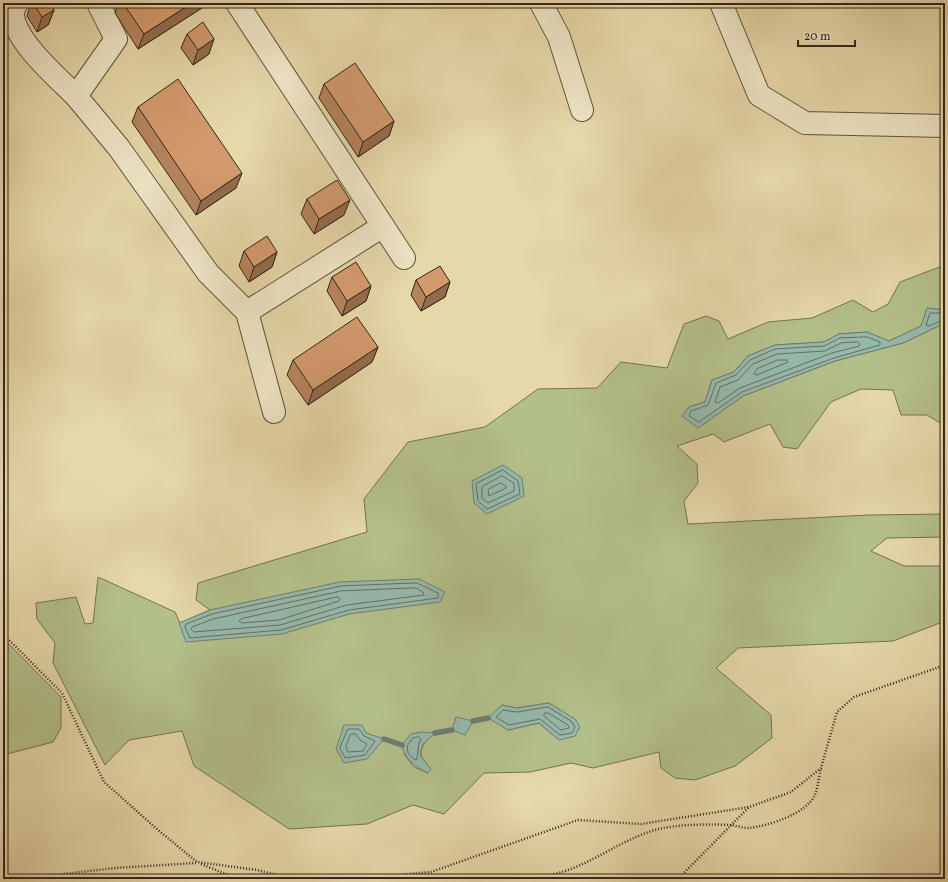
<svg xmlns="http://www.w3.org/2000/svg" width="948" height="882" font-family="Vollkorn,serif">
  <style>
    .green { fill: #b3bf8a; stroke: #737253; fill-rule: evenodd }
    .water { fill: #96b9ab; stroke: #6e7e72 }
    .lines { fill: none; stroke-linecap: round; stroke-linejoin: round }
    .shore { stroke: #646f64; stroke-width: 1 }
    .stream { stroke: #6e7e72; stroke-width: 5.5 }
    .minor-casing { stroke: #60523f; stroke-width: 24 }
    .path { stroke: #33251c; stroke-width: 2.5; stroke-dasharray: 1 2; stroke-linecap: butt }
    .minor { stroke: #efe6c7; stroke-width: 22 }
    .wall { fill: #b5845d; stroke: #33251c }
    .shaded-wall { fill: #946c4c; stroke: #33251c }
    .building { fill: #d39a6c; stroke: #33251c }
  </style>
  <rect width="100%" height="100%" fill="#e6d8a9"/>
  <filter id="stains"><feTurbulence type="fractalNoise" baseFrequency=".005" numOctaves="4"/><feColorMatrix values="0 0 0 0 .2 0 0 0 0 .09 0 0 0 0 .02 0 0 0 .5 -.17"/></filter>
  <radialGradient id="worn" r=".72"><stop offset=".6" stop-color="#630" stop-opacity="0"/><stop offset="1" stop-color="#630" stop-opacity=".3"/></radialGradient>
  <!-- green -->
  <g class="green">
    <path d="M 945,265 L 945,310 L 927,308 L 922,326 L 889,341 L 867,332 L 839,334 L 824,342 L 775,345 L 748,356 L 734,372 L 712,380 L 705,402 L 689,407 L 698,428 L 743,396 L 835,361 L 903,343 L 945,323 L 945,426 L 927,415 L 901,415 L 893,390 L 861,389 L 831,402 L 797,449 L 783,447 L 770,424 L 724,442 L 713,434 L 677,446 L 697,464 L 698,483 L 684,501 L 688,524 L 869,515 L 945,514 L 945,537 L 887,538 L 871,551 L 904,566 L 945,566 L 945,621 L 893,641 L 738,648 L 716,668 L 771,715 L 772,738 L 735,766 L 695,780 L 675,778 L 661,768 L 659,752 L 593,768 L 571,763 L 530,772 L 484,773 L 444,814 L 413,805 L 367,824 L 289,829 L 194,766 L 182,731 L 129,740 L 105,765 L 53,663 L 55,643 L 37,619 L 36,603 L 76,597 L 85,624 L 93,623 L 98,577 L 175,612 L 180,623 L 210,610 L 196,600 L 198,583 L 367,532 L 364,499 L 408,442 L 485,427 L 538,389 L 597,388 L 621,362 L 667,368 L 684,324 L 706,316 L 719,321 L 728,339 L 768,322 L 812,318 L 853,300 L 873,312 L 888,304 L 900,282 ZM 549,703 L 559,740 L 539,723 L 508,730 L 502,705 L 517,708 ZM 434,733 C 417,749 419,753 428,773 L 414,767 L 404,754 Z"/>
    <polygon points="3,638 61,697 61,728 53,742 3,755"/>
  </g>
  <!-- water -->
  <g class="water">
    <polygon points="927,308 945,310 945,323 903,343 835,361 743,396 698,428 682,416 689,407 705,402 712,380 734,372 748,356 775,345 824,342 839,334 867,332 889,341 921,326"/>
    <polygon points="503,465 522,478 524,496 487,514 474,503 472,481"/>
    <polygon points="419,579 445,592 440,602 349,614 282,634 186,642 179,623 210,610 340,582"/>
    <polygon points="549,703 575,719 580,727 575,736 559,740 539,723 508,730 488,718 502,705 517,708"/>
    <polygon points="456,717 473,721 465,735 452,730"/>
    <polygon points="344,725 362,725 366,733 384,739 367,759 344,763 336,749"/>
    <path d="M 422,732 L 435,733 L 423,744 L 420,755 L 431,769 L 428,773 C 414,766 405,760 402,745 L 411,734 Z"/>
  </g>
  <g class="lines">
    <!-- shore -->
    <g class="shore">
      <polyline points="945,313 930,313 926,325 929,326 945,319"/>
      <polygon points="867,337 880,342 880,345 834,358 742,392 699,422 689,416 691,411 708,405 716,383 736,375 750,360 775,349 824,346 840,338"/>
      <polygon points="858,342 860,344 859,346 832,353 740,388 718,403 715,402 720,387 738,380 753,364 777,354 825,351 841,343"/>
      <polygon points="778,360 787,360 788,362 757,375 754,374 757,369"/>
      <polygon points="503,470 518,481 520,494 487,509 478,501 476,484"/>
      <polygon points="502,476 514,483 514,491 488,503 482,498 482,487"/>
      <polygon points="501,483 506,486 506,488 489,496 488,490"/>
      <polygon points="417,583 438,593 438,598 349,610 281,630 190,638 185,627 186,624 212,614 341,586"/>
      <polygon points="416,588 423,592 424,595 347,605 280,625 194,632 191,629 192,627 213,619 341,591"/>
      <polygon points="338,597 340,599 339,601 279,620 242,623 239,621 241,619"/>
      <polygon points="548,707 571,721 575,727 572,733 560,735 540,719 509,725 496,717 503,710 517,712"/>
      <polygon points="545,713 548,713 568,725 569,728 561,730 544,716"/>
      <polygon points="348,729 359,729 364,736 375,741 365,755 345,758 340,748"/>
      <polygon points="351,734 356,734 360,740 367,744 363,751 348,752 346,747"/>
      <polygon points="419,737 421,739 419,743 417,759 415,760 408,753 407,746 413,738"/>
    </g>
    <!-- stream -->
    <g class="stream">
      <polyline points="473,721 488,718"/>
      <polyline points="435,733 452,730"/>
      <polyline points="384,739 402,745"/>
    </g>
    <defs>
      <g id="minor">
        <path d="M 17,3 C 16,5 13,9 13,12 C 12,39 58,78 76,96"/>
        <polyline points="98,3 116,39 76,96 119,148 208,273 247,312 383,226"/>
        <polyline points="237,3 404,258"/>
        <polyline points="541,3 559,37 582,110"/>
        <polyline points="721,3 759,95 805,123 945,126"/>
        <polyline points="247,312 274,412"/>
      </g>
    </defs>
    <!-- minor casing -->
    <use href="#minor" class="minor-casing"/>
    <!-- path -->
    <g class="path">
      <polyline points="3,634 62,693 104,782 158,830 197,862 257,870 294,879"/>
      <polyline points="201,864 238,879"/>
      <polyline points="22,879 115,868 196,863"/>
      <polyline points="353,879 431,872 578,820 641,824 749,807 791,792 821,768 837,712 854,697 945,665"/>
      <path d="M 512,879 C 526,874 540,877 554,874 C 588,867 620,840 655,830 C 678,824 707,824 731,825 C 737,826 743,828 749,828 C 768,826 806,814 815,795 C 818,787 819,776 821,768"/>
      <polyline points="678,879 749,807"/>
    </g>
    <!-- minor -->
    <use href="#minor" class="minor"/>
  </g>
  <!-- wall -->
  <g class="wall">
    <polygon points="31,3 49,3 54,10 48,25 37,32 27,16"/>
    <polygon points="118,3 206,3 205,6 138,49 115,13"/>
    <polygon points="187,34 209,54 193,65 181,48"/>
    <polygon points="324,84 394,121 389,136 358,157 319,98"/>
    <polygon points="138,107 236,188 196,215 132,122"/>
    <polygon points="307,199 344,215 314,234 301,214"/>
    <polygon points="244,251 277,252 272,267 249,282 239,266"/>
    <polygon points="332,277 371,286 366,301 342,316 327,291"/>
    <polygon points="416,280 450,282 445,297 421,311 411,295"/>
    <polygon points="378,347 372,362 308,405 287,375 293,360"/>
  </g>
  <!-- shaded-wall -->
  <g class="shaded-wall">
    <polygon points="192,3 206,3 205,6 138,49 144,34"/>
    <polygon points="54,10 48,25 37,32 42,17"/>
    <polygon points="214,39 209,54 193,65 198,50"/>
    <polygon points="394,121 389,136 358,157 363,142"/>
    <polygon points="242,173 236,188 196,215 201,201"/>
    <polygon points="350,200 344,215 314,234 319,219"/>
    <polygon points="277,252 272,267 249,282 254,267"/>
    <polygon points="450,282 445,297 421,311 426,297"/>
    <polygon points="371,286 366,301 342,316 347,301"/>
    <polygon points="378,347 372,362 308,405 313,390"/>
  </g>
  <!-- building -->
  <g class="building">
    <polygon points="33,3 49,3 54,10 42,17"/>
    <polygon points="123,3 192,3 144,34"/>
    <polygon points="203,22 214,39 198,50 187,34"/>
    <polygon points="355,63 394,121 363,142 324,84"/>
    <polygon points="178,79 242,173 201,201 138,107"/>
    <polygon points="337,180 350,200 319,219 307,199"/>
    <polygon points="267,236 277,252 254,267 244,251"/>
    <polygon points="356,262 371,286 347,301 332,277"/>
    <polygon points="440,266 450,282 426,297 416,280"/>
    <polygon points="357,317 378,347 313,390 293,360"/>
  </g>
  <!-- margin -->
  <rect width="948" height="882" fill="none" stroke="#e6d8a9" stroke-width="16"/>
  <rect x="4" y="4" width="940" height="874" fill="none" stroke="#33251c" stroke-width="2"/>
  <rect x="8" y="8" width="932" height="866" fill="none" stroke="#33251c"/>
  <!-- scale -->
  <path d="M798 40v6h57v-6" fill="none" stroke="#33251c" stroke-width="2"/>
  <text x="804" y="40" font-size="12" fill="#33251c" stroke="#efe6c7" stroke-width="3" paint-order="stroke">20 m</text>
  <rect width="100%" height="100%" filter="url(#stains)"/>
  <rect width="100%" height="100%" fill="url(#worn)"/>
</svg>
